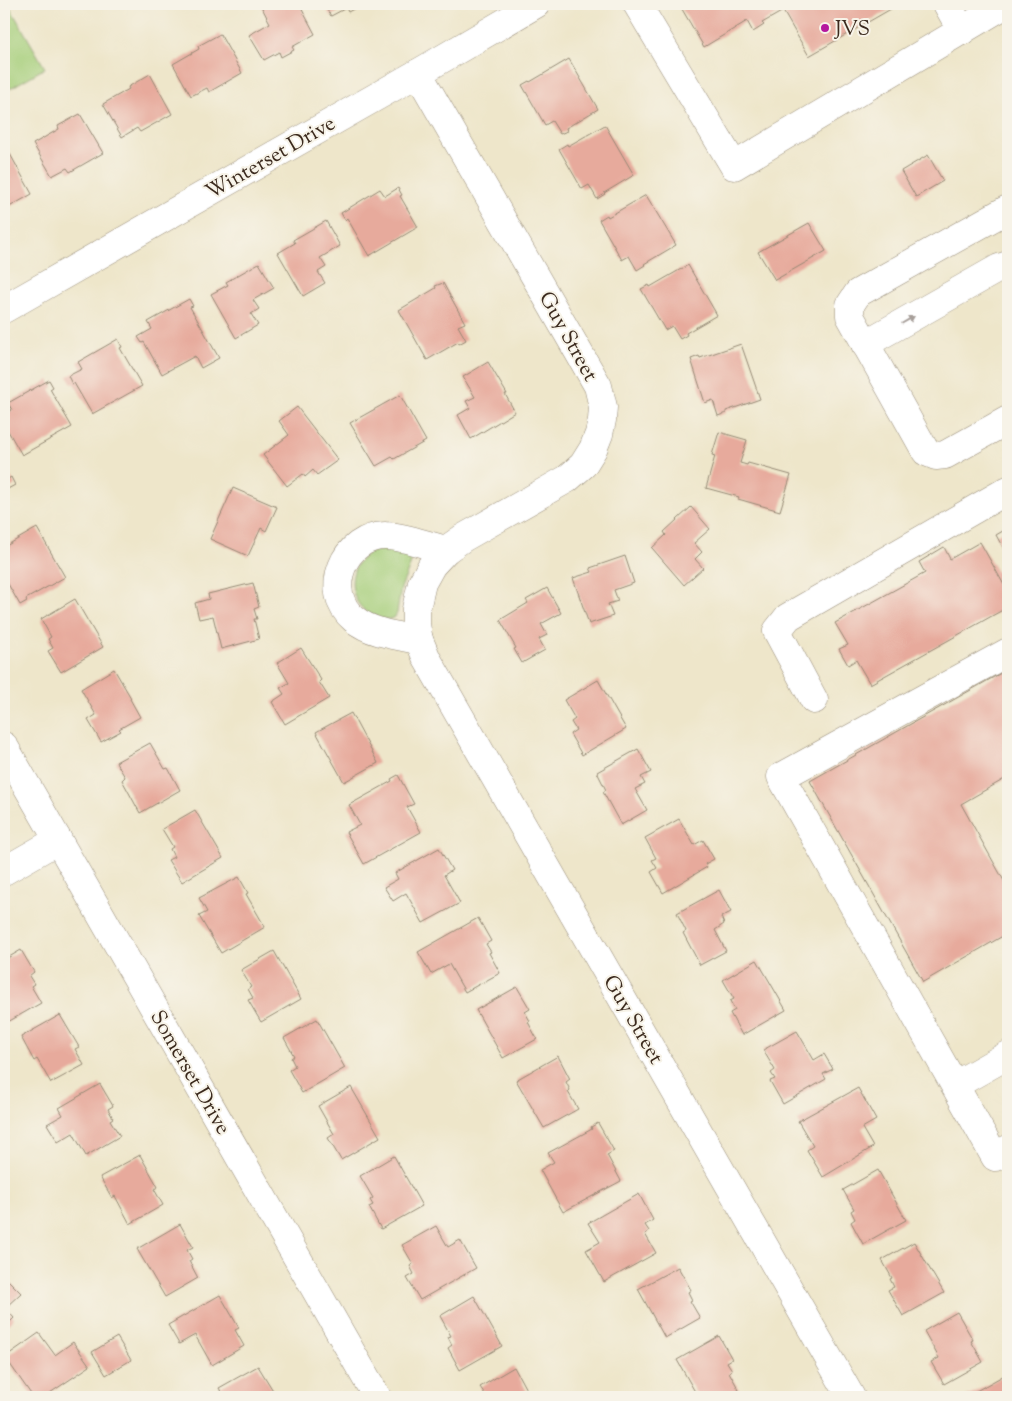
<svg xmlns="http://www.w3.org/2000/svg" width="1012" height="1401" font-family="'Sorts Mill Goudy',serif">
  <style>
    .green { fill: #a5ce79; stroke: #707c4c }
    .building { fill: #e7aa9c }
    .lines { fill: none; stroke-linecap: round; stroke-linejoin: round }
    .minor-casing { stroke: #948874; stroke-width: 29 }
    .minor { stroke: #fff; stroke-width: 28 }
    .oneway { fill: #a79f9a }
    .poi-dot { fill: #b5179e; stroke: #f7f3e8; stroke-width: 2 }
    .labels { text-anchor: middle; stroke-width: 4; stroke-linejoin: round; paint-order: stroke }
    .poi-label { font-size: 21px; fill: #3b2a1e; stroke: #f7f3e8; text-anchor: start }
    .street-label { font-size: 21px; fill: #3b2a1e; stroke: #f7f3e8 }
  </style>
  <rect width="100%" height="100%" fill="#f7f3e8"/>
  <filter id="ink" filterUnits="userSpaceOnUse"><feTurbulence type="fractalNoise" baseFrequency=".02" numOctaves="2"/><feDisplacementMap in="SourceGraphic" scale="10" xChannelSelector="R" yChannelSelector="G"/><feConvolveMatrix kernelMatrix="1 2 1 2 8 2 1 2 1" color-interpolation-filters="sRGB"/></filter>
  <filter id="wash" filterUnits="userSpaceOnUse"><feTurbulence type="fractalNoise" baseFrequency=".0096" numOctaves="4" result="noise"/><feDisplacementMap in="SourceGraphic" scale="20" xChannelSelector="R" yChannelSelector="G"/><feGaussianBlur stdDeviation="1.12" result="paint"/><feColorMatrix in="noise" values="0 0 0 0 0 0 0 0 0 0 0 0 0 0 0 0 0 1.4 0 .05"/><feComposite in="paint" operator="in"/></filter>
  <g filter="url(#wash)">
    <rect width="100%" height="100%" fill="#eee6ca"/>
    <!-- green -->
    <g class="green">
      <polygon points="4,4 8,4 45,68 4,92"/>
      <path d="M 384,549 C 394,550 405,549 411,559 L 411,563 L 401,588 L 397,613 L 395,617 C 387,621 381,619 373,616 C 348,605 344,567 369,553 C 374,551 380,550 384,549 Z"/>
    </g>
    <g id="blocks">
      <!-- building -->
      <g class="building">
        <polygon points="266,4 299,4 315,34 292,47 294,50 281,57 279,52 264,60 249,35 270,23 261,6"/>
        <polygon points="323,4 363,4 348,12 346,8 331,16"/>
        <polygon points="679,4 894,4 896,6 809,56 783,11 762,23 764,25 753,32 747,21 704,47"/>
        <polygon points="220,34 242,73 209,92 207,88 191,96 173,64 199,49 198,46"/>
        <polygon points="569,59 598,109 566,128 567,131 560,134 552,121 545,125 522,85 529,81 530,82"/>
        <polygon points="150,74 172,114 140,132 137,128 122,137 103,104 129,89 128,87"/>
        <polygon points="80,114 103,153 70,172 67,168 52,176 33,144 59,129 58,126"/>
        <polygon points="605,125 634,175 604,193 605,194 597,199 589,185 582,189 559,149 567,144 568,146"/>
        <polygon points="10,154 32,194 4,210 4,158"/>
        <polygon points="928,155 943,181 916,197 901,171"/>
        <polygon points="398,188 402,195 400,196 418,227 369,256 347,218 345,220 341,213 380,189 385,196"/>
        <polygon points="646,195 676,245 644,264 645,265 637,270 629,256 622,260 599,220 607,215 608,217"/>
        <polygon points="326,221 340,246 320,258 326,267 318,272 325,283 303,296 278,253 295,243 293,240"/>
        <polygon points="809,223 826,251 775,280 758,252"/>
        <polygon points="259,263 274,288 253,300 259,309 251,314 258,325 236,338 211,294 228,285 226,282"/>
        <polygon points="688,265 717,315 686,333 687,335 680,339 672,326 665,330 641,289 649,285 650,287"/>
        <polygon points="443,283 465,323 458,326 466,340 459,344 458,342 427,360 399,310 436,288 435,286"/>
        <polygon points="189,299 193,306 190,307 219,358 201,368 195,356 162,374 144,342 142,343 138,337 152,329 148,322"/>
        <polygon points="118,339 122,347 120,348 142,386 92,414 74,383 72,384 68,376 82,369 78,362"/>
        <polygon points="741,344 760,399 726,411 726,413 718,416 713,400 705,403 691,359 699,356 700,358"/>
        <polygon points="488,362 507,394 505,394 515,412 471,439 458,415 470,408 466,401 475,397 463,377"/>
        <polygon points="49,380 53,387 50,389 72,427 22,455 4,424 4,415 12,410 8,403"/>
        <polygon points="400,395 426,441 394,459 392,457 376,466 350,423"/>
        <polygon points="297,407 338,460 317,475 313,470 305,477 303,474 287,486 263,455 289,435 279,421"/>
        <polygon points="719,432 747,440 740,463 747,465 748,463 791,475 780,511 738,499 739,497 706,488 715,456 712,455"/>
        <polygon points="4,472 8,479 11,477 15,485 4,491"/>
        <polygon points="233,488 277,507 266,531 261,528 248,556 210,539"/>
        <polygon points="691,507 710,529 694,543 702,552 695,559 703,568 684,585 652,548 666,535 664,532"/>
        <polygon points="37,528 65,577 26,599 27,601 20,605 4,577 4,547"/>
        <polygon points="1008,528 1008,557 996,535"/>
        <polygon points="980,542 1008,592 1008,607 870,684 856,660 848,665 839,649 848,645 835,623 925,573 919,562 944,547 950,559"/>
        <polygon points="625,556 634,583 614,590 618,601 608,604 613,616 589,624 573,578 592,572 590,568"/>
        <polygon points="253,583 259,607 254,609 257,619 254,619 259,639 221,649 213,616 199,619 195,603 209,599 208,594"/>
        <polygon points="547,588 561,613 541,624 547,635 539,639 545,650 522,663 514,649 516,648 500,620 528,603 526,600"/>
        <polygon points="75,599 103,647 61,672 48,651 53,648 48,639 51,637 41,619"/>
        <polygon points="301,648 321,680 319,682 329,698 285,724 272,702 284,694 280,688 289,683 277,663"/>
        <polygon points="114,669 131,698 130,699 140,717 119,729 121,731 101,742 88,720 96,715 81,689"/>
        <polygon points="1008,669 1008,777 961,804 1008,888 1008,933 923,982 810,781"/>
        <polygon points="598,680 626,729 582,755 570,734 576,730 571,722 575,719 564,700"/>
        <polygon points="351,713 378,763 344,782 316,732"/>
        <polygon points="150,743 165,769 168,768 180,790 140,813 122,780 125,777 116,762"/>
        <polygon points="638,749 651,772 641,777 645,784 635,789 647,810 621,825 603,792 606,790 597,772"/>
        <polygon points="398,775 414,804 407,807 421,832 364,864 346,832 360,825 349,805 392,781 391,779"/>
        <polygon points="195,810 223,858 182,882 168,860 174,857 170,849 173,847 162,829"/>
        <polygon points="679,819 694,845 703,840 714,859 705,864 707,867 663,893 651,872 657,868 652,860 656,858 645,838"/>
        <polygon points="439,848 452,870 444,875 460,903 423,923 406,893 393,901 384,887 398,879 395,873"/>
        <polygon points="239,877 248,893 246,894 265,927 221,953 199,916 207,912 199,898"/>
        <polygon points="719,890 731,912 721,917 724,924 715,930 726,951 700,965 683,933 686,931 677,913"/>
        <polygon points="478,918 491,941 486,944 491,952 489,953 500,973 465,992 449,964 431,974 418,952"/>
        <polygon points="21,950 34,972 29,976 34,984 31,986 41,1003 6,1023 4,1018 4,960"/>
        <polygon points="274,951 301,999 261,1022 248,1000 253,998 248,989 251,987 241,970"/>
        <polygon points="757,960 786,1010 742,1035 730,1013 735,1010 730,1001 734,999 723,980"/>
        <polygon points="517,987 530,1009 525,1012 530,1021 528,1022 537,1039 503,1058 476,1010"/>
        <polygon points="60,1015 79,1047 75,1049 84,1065 51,1083 37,1059 34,1061 21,1037"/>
        <polygon points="317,1019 345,1068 302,1093 289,1070 295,1066 291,1058 294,1056 284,1038"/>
        <polygon points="797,1031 814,1060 824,1054 833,1069 823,1074 826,1079 783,1104 770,1081 775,1079 771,1073 775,1070 763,1050"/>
        <polygon points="558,1056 570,1079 566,1082 570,1090 568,1092 578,1109 544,1128 516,1080"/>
        <polygon points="100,1084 113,1106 108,1109 113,1118 110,1120 120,1136 86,1156 73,1133 58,1142 47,1124 63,1115 59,1108"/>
        <polygon points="351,1087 380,1137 341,1160 328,1138 334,1134 318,1106"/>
        <polygon points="858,1088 876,1120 862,1128 873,1147 823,1177 807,1150 813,1146 798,1121"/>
        <polygon points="598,1123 614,1151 607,1155 621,1181 563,1212 540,1170 554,1162 548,1153 592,1129 591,1127"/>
        <polygon points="140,1155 158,1187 154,1189 163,1205 130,1224 115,1196 112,1198 100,1177"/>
        <polygon points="394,1156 422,1206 381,1229 369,1207 373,1205 370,1200 373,1198 360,1176"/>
        <polygon points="878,1170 906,1220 863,1244 851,1222 855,1219 851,1211 854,1209 843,1190"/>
        <polygon points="639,1194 653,1220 645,1225 649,1231 645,1234 656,1253 604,1282 586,1250 600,1242 588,1223"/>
        <polygon points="180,1224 193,1247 187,1250 192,1259 189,1261 198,1278 165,1297 137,1249"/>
        <polygon points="436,1226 448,1247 460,1240 476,1268 420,1300 407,1278 414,1274 410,1266 413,1264 402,1245"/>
        <polygon points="914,1242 944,1293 903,1316 888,1290 894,1287 890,1279 892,1278 882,1260"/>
        <polygon points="678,1267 691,1290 688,1292 692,1300 690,1301 700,1318 665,1338 638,1289"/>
        <polygon points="4,1276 21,1293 5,1308 14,1318 4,1328"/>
        <polygon points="220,1295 239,1328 235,1330 244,1346 212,1365 195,1335 179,1344 168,1325"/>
        <polygon points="474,1296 502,1346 460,1370 448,1348 452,1345 448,1337 451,1336 440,1316"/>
        <polygon points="957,1312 973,1340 971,1341 983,1362 944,1384 931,1362 939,1358 924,1331"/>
        <polygon points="39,1333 55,1355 73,1342 90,1366 44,1397 33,1397 5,1357"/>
        <polygon points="719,1336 732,1359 727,1362 732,1370 729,1372 739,1390 727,1397 698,1397 677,1360"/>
        <polygon points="117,1337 131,1360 106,1375 92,1352"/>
        <polygon points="258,1366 277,1397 224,1397 219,1388"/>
        <polygon points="514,1367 530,1397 487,1397 480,1387"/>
        <polygon points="1008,1373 1008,1397 965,1397 971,1394"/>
      </g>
    </g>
  </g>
  <g filter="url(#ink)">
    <use href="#blocks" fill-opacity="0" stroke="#948874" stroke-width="1"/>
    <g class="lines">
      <defs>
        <g id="minor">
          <polyline points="637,4 734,166 1006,4"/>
          <polyline points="947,4 962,31"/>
          <polyline points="418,73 598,386 603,407 602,420 599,434 593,449 583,465 567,479 463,538 446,550 432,565 422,583 416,609 416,625 419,640 427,659 851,1397"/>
          <polyline points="1008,209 858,293 850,305 850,316 926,452 936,456 945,455 1008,420"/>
          <polyline points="4,309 418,73 536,4"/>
          <polyline points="865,344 999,268 1008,265"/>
          <path d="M 419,640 C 398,636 371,633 354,619 C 321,592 344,535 386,536 C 404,536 428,546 446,550"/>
          <polyline points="1008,652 781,777 995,1157 1008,1149"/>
          <polyline points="814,700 777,631 788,617 1008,490"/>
          <polyline points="4,746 377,1397"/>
          <polyline points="4,871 58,840"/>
          <polyline points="955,1085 1008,1055"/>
        </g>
      </defs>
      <!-- minor casing -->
      <use href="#minor" class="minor-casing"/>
      <!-- minor -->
      <use href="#minor" class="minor"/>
    </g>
    <!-- one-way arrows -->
    <defs><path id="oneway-solid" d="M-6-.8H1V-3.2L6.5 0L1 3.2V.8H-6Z" transform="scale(1.25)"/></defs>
    <use class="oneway" href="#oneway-solid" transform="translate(908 320) rotate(-30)"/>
  </g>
  <!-- markers -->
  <circle class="poi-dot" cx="825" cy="28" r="5"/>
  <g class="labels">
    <!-- poi labels -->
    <g class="poi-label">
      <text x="835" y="35">JVS</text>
    </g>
    <!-- street labels -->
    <g class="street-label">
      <text transform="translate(270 157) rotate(-30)" y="7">Winterset Drive</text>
      <text transform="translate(569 336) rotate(61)" y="7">Guy Street</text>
      <text transform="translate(634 1019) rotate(60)" y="7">Guy Street</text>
      <text transform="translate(191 1072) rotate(60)" y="7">Somerset Drive</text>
    </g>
  </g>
  <!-- margin -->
  <rect width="1012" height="1401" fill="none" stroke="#f7f3e8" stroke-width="20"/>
</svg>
